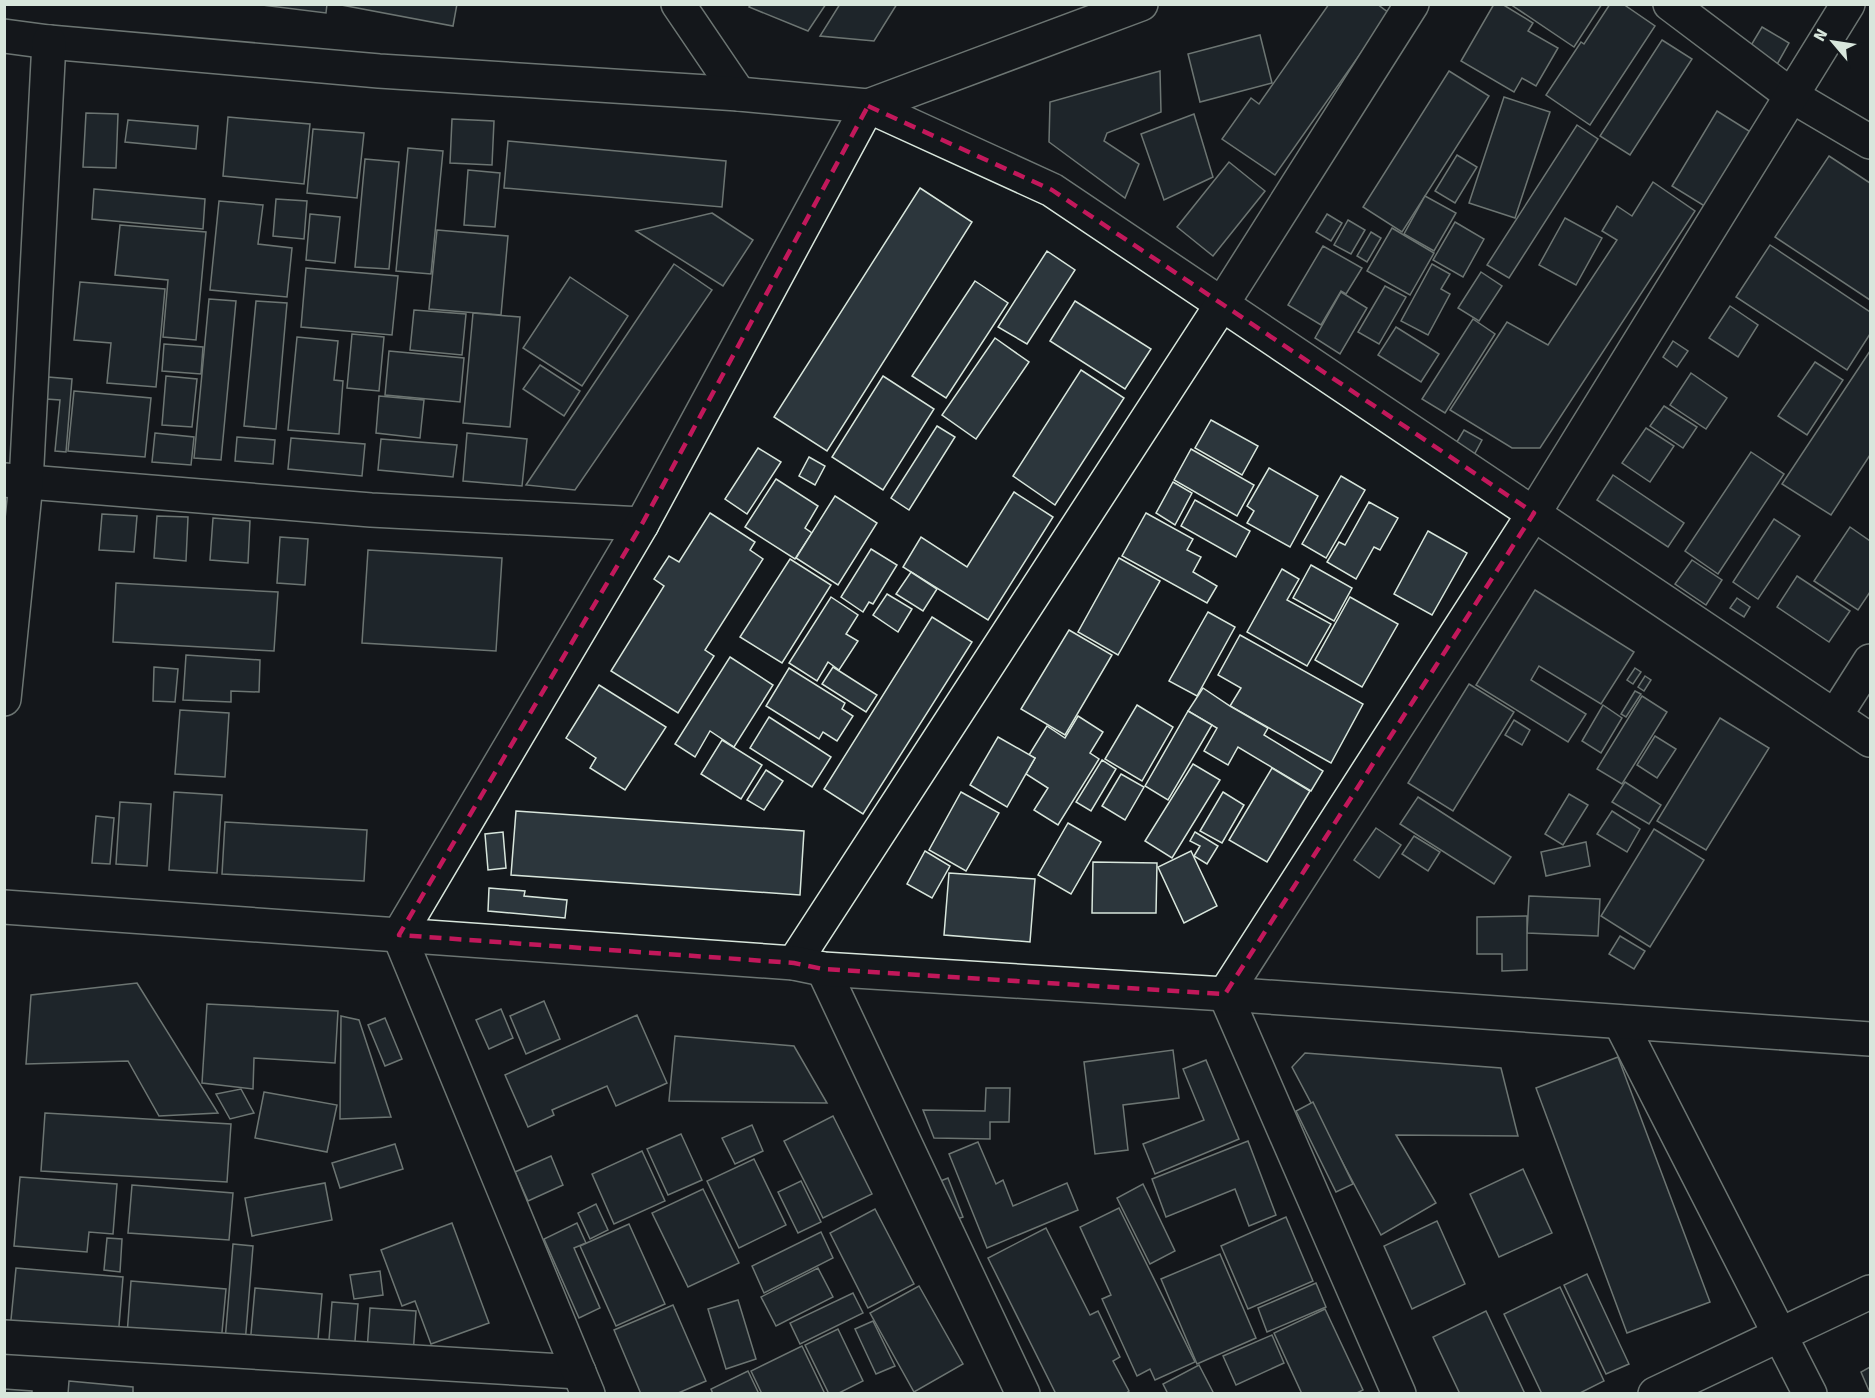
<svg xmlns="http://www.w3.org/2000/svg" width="1875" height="1398" font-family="Signika,sans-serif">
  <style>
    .building { fill: #2c363c; stroke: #d8e6dc; stroke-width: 1.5 }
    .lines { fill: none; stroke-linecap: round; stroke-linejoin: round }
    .street-casing { stroke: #d8e6dc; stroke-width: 36 }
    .secondary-casing { stroke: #d8e6dc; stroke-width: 36 }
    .street { stroke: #14181c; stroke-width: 33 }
    .secondary { stroke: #14181c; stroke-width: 33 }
    .marked { fill: none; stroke: #c2185b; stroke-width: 4.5; stroke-dasharray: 12 8; stroke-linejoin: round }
  </style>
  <rect width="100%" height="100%" fill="#14181c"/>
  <!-- building -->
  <g class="building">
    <polygon points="254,4 327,4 326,13"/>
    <polygon points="336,4 457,4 453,26"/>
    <polygon points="751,4 826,4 808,31 749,7"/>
    <polygon points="840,4 897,4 874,41 820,36"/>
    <polygon points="1329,4 1377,4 1389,13 1275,175 1222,139 1251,98 1259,104"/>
    <polygon points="1494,4 1502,4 1533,23 1528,31 1558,48 1536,86 1522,78 1514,92 1461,61"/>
    <polygon points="1510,4 1602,4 1574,47"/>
    <polygon points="1610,4 1623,4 1655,26 1590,125 1546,95 1581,42 1584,44"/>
    <polygon points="1762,27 1789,43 1775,68 1747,52"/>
    <polygon points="1260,35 1272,83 1200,102 1188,54"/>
    <polygon points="1662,40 1692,59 1630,155 1600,136"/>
    <polygon points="1160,71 1161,112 1107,133 1104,141 1139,164 1125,198 1049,142 1050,102"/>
    <polygon points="1449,71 1489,96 1402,232 1363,207"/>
    <polygon points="1504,97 1550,112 1515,218 1469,203"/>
    <polygon points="1717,111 1757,136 1711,210 1672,186"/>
    <polygon points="86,113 118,114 116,168 83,167"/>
    <polygon points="1194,114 1213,177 1164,200 1141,134"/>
    <polygon points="228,117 310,124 304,184 223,176"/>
    <polygon points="452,119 494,121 492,165 450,163"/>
    <polygon points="128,120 198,126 196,149 125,142"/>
    <polygon points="1577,125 1598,139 1509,278 1487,265"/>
    <polygon points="313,129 364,133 357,198 307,193"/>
    <polygon points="508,141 726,161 722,207 504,188"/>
    <polygon points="408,148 443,151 431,274 396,271"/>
    <polygon points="1457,155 1477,167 1455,203 1435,191"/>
    <polygon points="1829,156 1870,183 1870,300 1775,237"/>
    <polygon points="365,159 399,162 389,269 355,267"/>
    <polygon points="1229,162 1265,191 1213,256 1177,227"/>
    <polygon points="468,170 500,173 495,227 464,225"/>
    <polygon points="1653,182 1695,211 1540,448 1512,448 1450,410 1507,322 1548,345 1617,240 1602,231 1617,206 1632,216"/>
    <polygon points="920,188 972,222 827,451 774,417"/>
    <polygon points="94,189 205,199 203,229 92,219"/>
    <polygon points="1425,196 1456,213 1434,251 1404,234"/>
    <polygon points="276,199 307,201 304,239 273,236"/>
    <polygon points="219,201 263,205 258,244 292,248 287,297 210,290"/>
    <polygon points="712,213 753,240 723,286 636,231"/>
    <polygon points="310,214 340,217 335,263 306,260"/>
    <polygon points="1327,214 1342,223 1331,241 1316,232"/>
    <polygon points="1565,218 1602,238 1576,285 1539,265"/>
    <polygon points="1348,220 1365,230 1351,254 1334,245"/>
    <polygon points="1455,222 1484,239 1463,277 1433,260"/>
    <polygon points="120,225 206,232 196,340 163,337 168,280 115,275"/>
    <polygon points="1392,228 1434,253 1410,295 1367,271"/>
    <polygon points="437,230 508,236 501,315 429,309"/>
    <polygon points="1371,232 1381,238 1367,262 1357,256"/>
    <polygon points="1770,245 1870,312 1870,334 1847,370 1736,297"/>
    <polygon points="1323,246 1362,268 1346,294 1341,291 1321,325 1288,305"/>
    <polygon points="1047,251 1075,270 1027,344 998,327"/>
    <polygon points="674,264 712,290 575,490 526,485"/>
    <polygon points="1432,264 1450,274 1441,289 1450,294 1428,335 1401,321"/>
    <polygon points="306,268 398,276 392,335 301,327"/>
    <polygon points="1481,272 1502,286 1479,321 1458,308"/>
    <polygon points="570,277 628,316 582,386 523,348"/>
    <polygon points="975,281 1008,303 946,398 912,376"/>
    <polygon points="80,282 165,289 156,387 107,383 111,343 74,340"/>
    <polygon points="1385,286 1406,297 1379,344 1358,332"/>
    <polygon points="1341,292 1367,308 1340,354 1315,338"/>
    <polygon points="209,299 236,301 221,460 194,458"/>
    <polygon points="256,301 287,303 276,429 244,426"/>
    <polygon points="1075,301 1151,349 1125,389 1050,341"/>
    <polygon points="1730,306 1758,325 1738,357 1709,338"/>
    <polygon points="414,310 466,314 462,355 410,350"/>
    <polygon points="473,313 520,317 510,427 463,423"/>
    <polygon points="1473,319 1495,334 1445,413 1422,399"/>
    <polygon points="1396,327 1439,354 1421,382 1378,355"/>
    <polygon points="352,334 384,337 379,391 347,388"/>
    <polygon points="297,337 338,341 334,380 343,381 339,434 288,430"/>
    <polygon points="995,338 1029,362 976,439 942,415"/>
    <polygon points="1673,341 1688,351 1677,367 1663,357"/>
    <polygon points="164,344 203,347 201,374 162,371"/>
    <polygon points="389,351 464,358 460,402 385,395"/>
    <polygon points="1870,351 1870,455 1831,515 1782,484"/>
    <polygon points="1815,362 1843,380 1807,435 1778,416"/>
    <polygon points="540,365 580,391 564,416 523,389"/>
    <polygon points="1081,370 1124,398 1055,505 1013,476"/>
    <polygon points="1691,373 1727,398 1706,429 1670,405"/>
    <polygon points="166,376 197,379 192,427 162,425"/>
    <polygon points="883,376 934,409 883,490 832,457"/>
    <polygon points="48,377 72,379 66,452 55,451 60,400 46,399"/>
    <polygon points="74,391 151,398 145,457 68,451"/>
    <polygon points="379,396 424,400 420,438 376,433"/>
    <polygon points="1664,406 1697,427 1683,448 1650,426"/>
    <polygon points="1211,420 1258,446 1242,475 1195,448"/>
    <polygon points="937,426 955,437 909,510 891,498"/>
    <polygon points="1646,428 1674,446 1650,482 1622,463"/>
    <polygon points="1464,430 1482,440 1474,455 1455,445"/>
    <polygon points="155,433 194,437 191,465 152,462"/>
    <polygon points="467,433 527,439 522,486 463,481"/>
    <polygon points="237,437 275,440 273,464 235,461"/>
    <polygon points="291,438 365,444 362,476 288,469"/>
    <polygon points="381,439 457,445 453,477 378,470"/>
    <polygon points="758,448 781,462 747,514 725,499"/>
    <polygon points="1191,449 1254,485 1237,516 1174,480"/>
    <polygon points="1751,452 1784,474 1718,574 1685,551"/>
    <polygon points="809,457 825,466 815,485 799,476"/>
    <polygon points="1269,468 1318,496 1290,547 1247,523 1254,511 1247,506"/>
    <polygon points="1613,475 1684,523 1668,547 1597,500"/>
    <polygon points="1341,476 1365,490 1326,558 1302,544"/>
    <polygon points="776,479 818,506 805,528 812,533 795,559 745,527"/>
    <polygon points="1173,482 1192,493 1175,525 1156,513"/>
    <polygon points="1014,492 1053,517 988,620 903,567 921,537 967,567"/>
    <polygon points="835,496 877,523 838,585 796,558"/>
    <polygon points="1195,500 1250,531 1236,557 1181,526"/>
    <polygon points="1369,502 1398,518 1380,550 1374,547 1356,579 1327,562 1339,542 1345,545"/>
    <polygon points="710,513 755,542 750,550 763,559 705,650 714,656 678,713 611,671 664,586 654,579 669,556 679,562"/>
    <polygon points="1146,513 1193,539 1187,550 1201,557 1193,572 1217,586 1207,603 1122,556"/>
    <polygon points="102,514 137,516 134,552 99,550"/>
    <polygon points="157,516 188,517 186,561 154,558"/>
    <polygon points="213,518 250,521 248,563 210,560"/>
    <polygon points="1774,519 1800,536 1758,599 1733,582"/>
    <polygon points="1850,527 1870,541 1870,592 1858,610 1814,581"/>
    <polygon points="1428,531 1467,553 1432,615 1394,594"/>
    <polygon points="280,537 308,539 305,585 277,583"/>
    <polygon points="871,549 897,565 873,604 869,602 863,612 841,597"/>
    <polygon points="368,550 502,558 496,651 362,643"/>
    <polygon points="1119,558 1160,581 1118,655 1078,632"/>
    <polygon points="790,559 831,585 782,663 740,637"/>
    <polygon points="1692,560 1722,580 1706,605 1675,584"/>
    <polygon points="1311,565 1352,588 1334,621 1293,598"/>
    <polygon points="1282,569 1299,579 1287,600 1331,624 1307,666 1247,632"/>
    <polygon points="911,572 937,589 923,611 896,594"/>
    <polygon points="1797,576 1850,611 1829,642 1777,607"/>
    <polygon points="116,583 278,592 274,651 113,642"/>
    <polygon points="1535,590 1634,652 1601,704 1539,666 1531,680 1586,714 1568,742 1476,685"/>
    <polygon points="887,594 912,609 898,632 873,615"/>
    <polygon points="831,597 858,615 846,634 858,641 839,670 828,662 817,681 789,663"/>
    <polygon points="1350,597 1398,624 1362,687 1315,660"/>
    <polygon points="1737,598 1750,607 1744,617 1730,608"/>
    <polygon points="1208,612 1235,627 1197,696 1169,681"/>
    <polygon points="932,617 972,642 863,814 824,789"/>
    <polygon points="1069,630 1112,655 1065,735 1021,709"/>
    <polygon points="1240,635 1363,704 1331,763 1230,706 1241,688 1218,675"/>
    <polygon points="186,655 260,660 259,692 231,691 231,702 183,700"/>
    <polygon points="730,657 773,685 734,747 710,731 695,757 675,744"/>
    <polygon points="154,667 178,669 175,702 153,701"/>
    <polygon points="833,667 877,695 866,712 822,684"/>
    <polygon points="789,668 845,703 842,709 853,716 837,741 823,732 819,739 766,706"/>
    <polygon points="1635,668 1641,672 1633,684 1627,680"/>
    <polygon points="1645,676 1651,680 1644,691 1638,687"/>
    <polygon points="1469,684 1514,712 1453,811 1408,783"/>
    <polygon points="599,685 666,727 625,790 590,768 596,758 566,738"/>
    <polygon points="1203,688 1230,706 1268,728 1264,735 1323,771 1311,791 1238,747 1228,765 1204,751 1217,728 1188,711"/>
    <polygon points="1635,691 1641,694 1626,717 1621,714"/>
    <polygon points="1642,696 1667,712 1622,784 1597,769"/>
    <polygon points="1137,705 1173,727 1142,781 1105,759"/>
    <polygon points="1603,705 1622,718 1601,753 1582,741"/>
    <polygon points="180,710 229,713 225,777 175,774"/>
    <polygon points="1188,711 1212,725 1168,800 1145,786"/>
    <polygon points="1078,716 1103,732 1090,753 1099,759 1058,825 1034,810 1048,788 1026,774 1035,758 1029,755 1047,726 1065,738"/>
    <polygon points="769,717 831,757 812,787 750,748"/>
    <polygon points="1720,718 1769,748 1706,850 1657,821"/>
    <polygon points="1514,720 1530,730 1522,745 1505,735"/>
    <polygon points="1655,736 1676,749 1657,778 1637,765"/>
    <polygon points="998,737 1035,758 1007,807 970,785"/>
    <polygon points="722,740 762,765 741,799 701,774"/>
    <polygon points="1102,760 1116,769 1091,811 1076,802"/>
    <polygon points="1193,764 1220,780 1172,858 1145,841"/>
    <polygon points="1272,768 1310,791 1267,862 1229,840"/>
    <polygon points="766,770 783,781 764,810 747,800"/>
    <polygon points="1121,774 1144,787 1125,820 1102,806"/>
    <polygon points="1625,782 1661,805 1649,824 1612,802"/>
    <polygon points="174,792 222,795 217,873 169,870"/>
    <polygon points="961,792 999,813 966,871 929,850"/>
    <polygon points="1223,792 1244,805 1222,843 1200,831"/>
    <polygon points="1569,794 1588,805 1563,845 1545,834"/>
    <polygon points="1418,797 1511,857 1494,884 1400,824"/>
    <polygon points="120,802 151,804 147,866 116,864"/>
    <polygon points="516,811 804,831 800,895 511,875"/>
    <polygon points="1612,811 1640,829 1627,852 1597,834"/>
    <polygon points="96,816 114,818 110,864 92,863"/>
    <polygon points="225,822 367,830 364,881 222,874"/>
    <polygon points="1068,823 1101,842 1071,894 1038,875"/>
    <polygon points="1376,828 1401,845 1379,878 1354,860"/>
    <polygon points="1654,829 1704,860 1650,947 1601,916"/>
    <polygon points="503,832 506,868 488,870 485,834"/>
    <polygon points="1195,832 1218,846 1207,864 1194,856 1200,846 1190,841"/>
    <polygon points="1414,836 1440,852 1428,871 1402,854"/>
    <polygon points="1586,842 1590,866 1546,876 1541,852"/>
    <polygon points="925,851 950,866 932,898 907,884"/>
    <polygon points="1191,851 1217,906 1184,923 1158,867"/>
    <polygon points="1093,862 1157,863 1156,913 1092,913"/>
    <polygon points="949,873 1035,879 1030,942 944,935"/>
    <polygon points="489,888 525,891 524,896 567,900 565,918 488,911"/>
    <polygon points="1529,896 1600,899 1598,936 1527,933"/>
    <polygon points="1527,916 1527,970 1502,971 1502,954 1477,954 1477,917"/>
    <polygon points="1620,936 1645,951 1634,969 1609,954"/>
    <polygon points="137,983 218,1113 159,1116 128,1061 26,1064 31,995"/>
    <polygon points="544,1001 560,1039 526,1054 510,1016"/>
    <polygon points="207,1004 338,1011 335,1063 254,1058 253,1089 202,1083"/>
    <polygon points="501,1009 513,1038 489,1049 476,1020"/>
    <polygon points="637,1015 667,1083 616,1106 607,1086 552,1110 554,1115 528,1127 505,1075"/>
    <polygon points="341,1016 359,1020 391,1117 340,1119"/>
    <polygon points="385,1018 402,1059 385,1066 368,1025"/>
    <polygon points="675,1036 794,1046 827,1103 669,1101"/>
    <polygon points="1173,1050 1179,1098 1123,1105 1128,1150 1095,1154 1084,1062"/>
    <polygon points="1305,1053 1501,1068 1518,1136 1396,1135 1436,1203 1381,1235 1292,1067"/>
    <polygon points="1618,1057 1710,1302 1627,1333 1536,1088"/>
    <polygon points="1206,1060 1239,1139 1155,1174 1143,1144 1204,1120 1183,1069"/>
    <polygon points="986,1088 1010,1088 1009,1122 990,1122 990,1139 934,1138 923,1110 985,1111"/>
    <polygon points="241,1089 254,1113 230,1119 216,1094"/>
    <polygon points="264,1092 337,1105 327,1152 255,1138"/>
    <polygon points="1313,1102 1353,1184 1336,1192 1296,1111"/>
    <polygon points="45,1113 231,1124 227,1182 41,1171"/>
    <polygon points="833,1116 872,1194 823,1218 784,1141"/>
    <polygon points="752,1125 763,1151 735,1164 722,1138"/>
    <polygon points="681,1134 702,1180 668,1195 647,1149"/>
    <polygon points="1248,1141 1276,1215 1249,1226 1235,1189 1166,1217 1152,1179"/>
    <polygon points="978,1142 996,1184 1003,1180 1013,1206 1067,1183 1078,1210 987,1248 949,1154"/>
    <polygon points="395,1144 403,1169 340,1188 332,1163"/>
    <polygon points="642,1151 665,1201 614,1224 592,1174"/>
    <polygon points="551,1156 563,1185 528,1201 515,1172"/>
    <polygon points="754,1159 786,1225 739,1248 707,1181"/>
    <polygon points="1523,1169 1552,1233 1499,1257 1470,1194"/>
    <polygon points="20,1177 117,1184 113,1234 89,1232 87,1252 14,1246"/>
    <polygon points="948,1178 963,1217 948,1222 933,1184"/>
    <polygon points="801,1181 821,1222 798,1233 778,1192"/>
    <polygon points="325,1183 332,1220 252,1236 245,1198"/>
    <polygon points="1143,1184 1175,1251 1150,1264 1117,1198"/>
    <polygon points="132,1185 233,1193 229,1240 128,1233"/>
    <polygon points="703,1189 739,1263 688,1287 652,1213"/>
    <polygon points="596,1204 608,1230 590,1239 578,1213"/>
    <polygon points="1119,1208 1195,1362 1155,1380 1150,1369 1137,1376 1102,1299 1111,1295 1080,1227"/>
    <polygon points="875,1209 914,1284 868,1308 830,1233"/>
    <polygon points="1286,1217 1313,1281 1248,1309 1221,1246"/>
    <polygon points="1437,1221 1465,1284 1412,1309 1384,1246"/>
    <polygon points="452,1223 489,1323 431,1344 415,1301 402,1306 381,1250"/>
    <polygon points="577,1223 586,1243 574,1248 600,1308 579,1318 544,1239"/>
    <polygon points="629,1224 665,1304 616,1326 580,1246"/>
    <polygon points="1046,1228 1090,1315 1098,1311 1120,1357 1113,1361 1129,1391 1125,1394 1056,1394 988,1258"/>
    <polygon points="821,1232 833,1258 764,1293 752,1266"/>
    <polygon points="107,1238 122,1239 120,1272 104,1270"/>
    <polygon points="233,1244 253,1246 245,1344 225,1341"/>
    <polygon points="1220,1254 1256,1338 1197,1364 1161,1279"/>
    <polygon points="16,1268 123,1277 118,1338 10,1330"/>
    <polygon points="818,1268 833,1297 776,1326 761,1297"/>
    <polygon points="380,1271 383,1295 354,1299 350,1275"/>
    <polygon points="1587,1274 1629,1364 1606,1374 1564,1285"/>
    <polygon points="131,1281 226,1289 221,1343 127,1335"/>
    <polygon points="1316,1283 1326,1307 1267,1332 1258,1308"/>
    <polygon points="919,1286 963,1364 914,1392 870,1313"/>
    <polygon points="1560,1287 1604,1381 1578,1394 1542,1394 1504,1314"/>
    <polygon points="255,1288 322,1294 317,1351 250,1345"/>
    <polygon points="853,1293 863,1313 800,1344 790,1323"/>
    <polygon points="738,1300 756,1359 726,1369 708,1309"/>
    <polygon points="332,1302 358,1304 354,1353 328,1352"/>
    <polygon points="673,1305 706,1381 676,1394 641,1394 614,1330"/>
    <polygon points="370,1308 416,1311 413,1355 367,1351"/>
    <polygon points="1325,1309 1363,1390 1355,1394 1302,1394 1274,1333"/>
    <polygon points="1486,1311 1525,1394 1460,1394 1433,1337"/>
    <polygon points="873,1321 895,1366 876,1374 855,1329"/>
    <polygon points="838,1329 863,1381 837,1394 829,1394 805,1345"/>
    <polygon points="1272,1335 1284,1363 1236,1385 1223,1356"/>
    <polygon points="802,1346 825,1394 762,1394 751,1371"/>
    <polygon points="1199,1365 1214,1394 1168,1394 1163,1384"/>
    <polygon points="1870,1367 1870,1393 1861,1372"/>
    <polygon points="748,1371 759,1394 713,1394 711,1389"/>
    <polygon points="69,1381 133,1387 133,1394 68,1394"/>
    <polygon points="4,1389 32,1391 32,1394 4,1394"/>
  </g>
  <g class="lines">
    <defs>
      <g id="street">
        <polyline points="678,4 739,94"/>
        <polyline points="1670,4 1792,96 1870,142"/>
        <polyline points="4,36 49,42 379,71 739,94 868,106 1052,190 1870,740"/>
        <polyline points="4,480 371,510 642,524"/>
        <polyline points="4,699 26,483 49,42"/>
        <polyline points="1835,716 1870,661"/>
        <polyline points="794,963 1222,304 1412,4"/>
        <polyline points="823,969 1023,1394"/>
        <polyline points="1620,1022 1810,1394"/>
        <polyline points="4,1337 579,1372"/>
        <polyline points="588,1394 399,935 642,524 868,106 1141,4"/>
        <polyline points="1399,1394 1225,994 1534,513 1848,4"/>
        <polyline points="1655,1394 1870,1292"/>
      </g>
      <polyline id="secondary" points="4,907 794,963 823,969 1225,994 1870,1039"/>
    </defs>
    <!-- street casing -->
    <use href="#street" class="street-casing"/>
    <!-- secondary casing -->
    <use href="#secondary" class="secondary-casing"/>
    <!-- street -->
    <use href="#street" class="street"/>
    <!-- secondary -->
    <use href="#secondary" class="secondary"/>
  </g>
  <!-- marked area -->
  <path d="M0 0H1875V1398H0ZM 868,106 L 1052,190 L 1534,513 L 1225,994 L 823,969 L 794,963 L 399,935 L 642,524 Z" fill="#14181c" fill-opacity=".55" fill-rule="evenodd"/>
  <path class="marked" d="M 868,106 L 1052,190 L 1534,513 L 1225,994 L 823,969 L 794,963 L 399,935 L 642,524 Z"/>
  <!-- border -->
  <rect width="1875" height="1398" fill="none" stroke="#d8e6dc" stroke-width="12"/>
  <!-- north arrow -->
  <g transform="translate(1833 42) rotate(299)" stroke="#14181c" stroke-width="4.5" paint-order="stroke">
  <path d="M0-4.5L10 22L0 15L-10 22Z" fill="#d8e6dc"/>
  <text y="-9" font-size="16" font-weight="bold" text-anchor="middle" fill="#d8e6dc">N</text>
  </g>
</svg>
